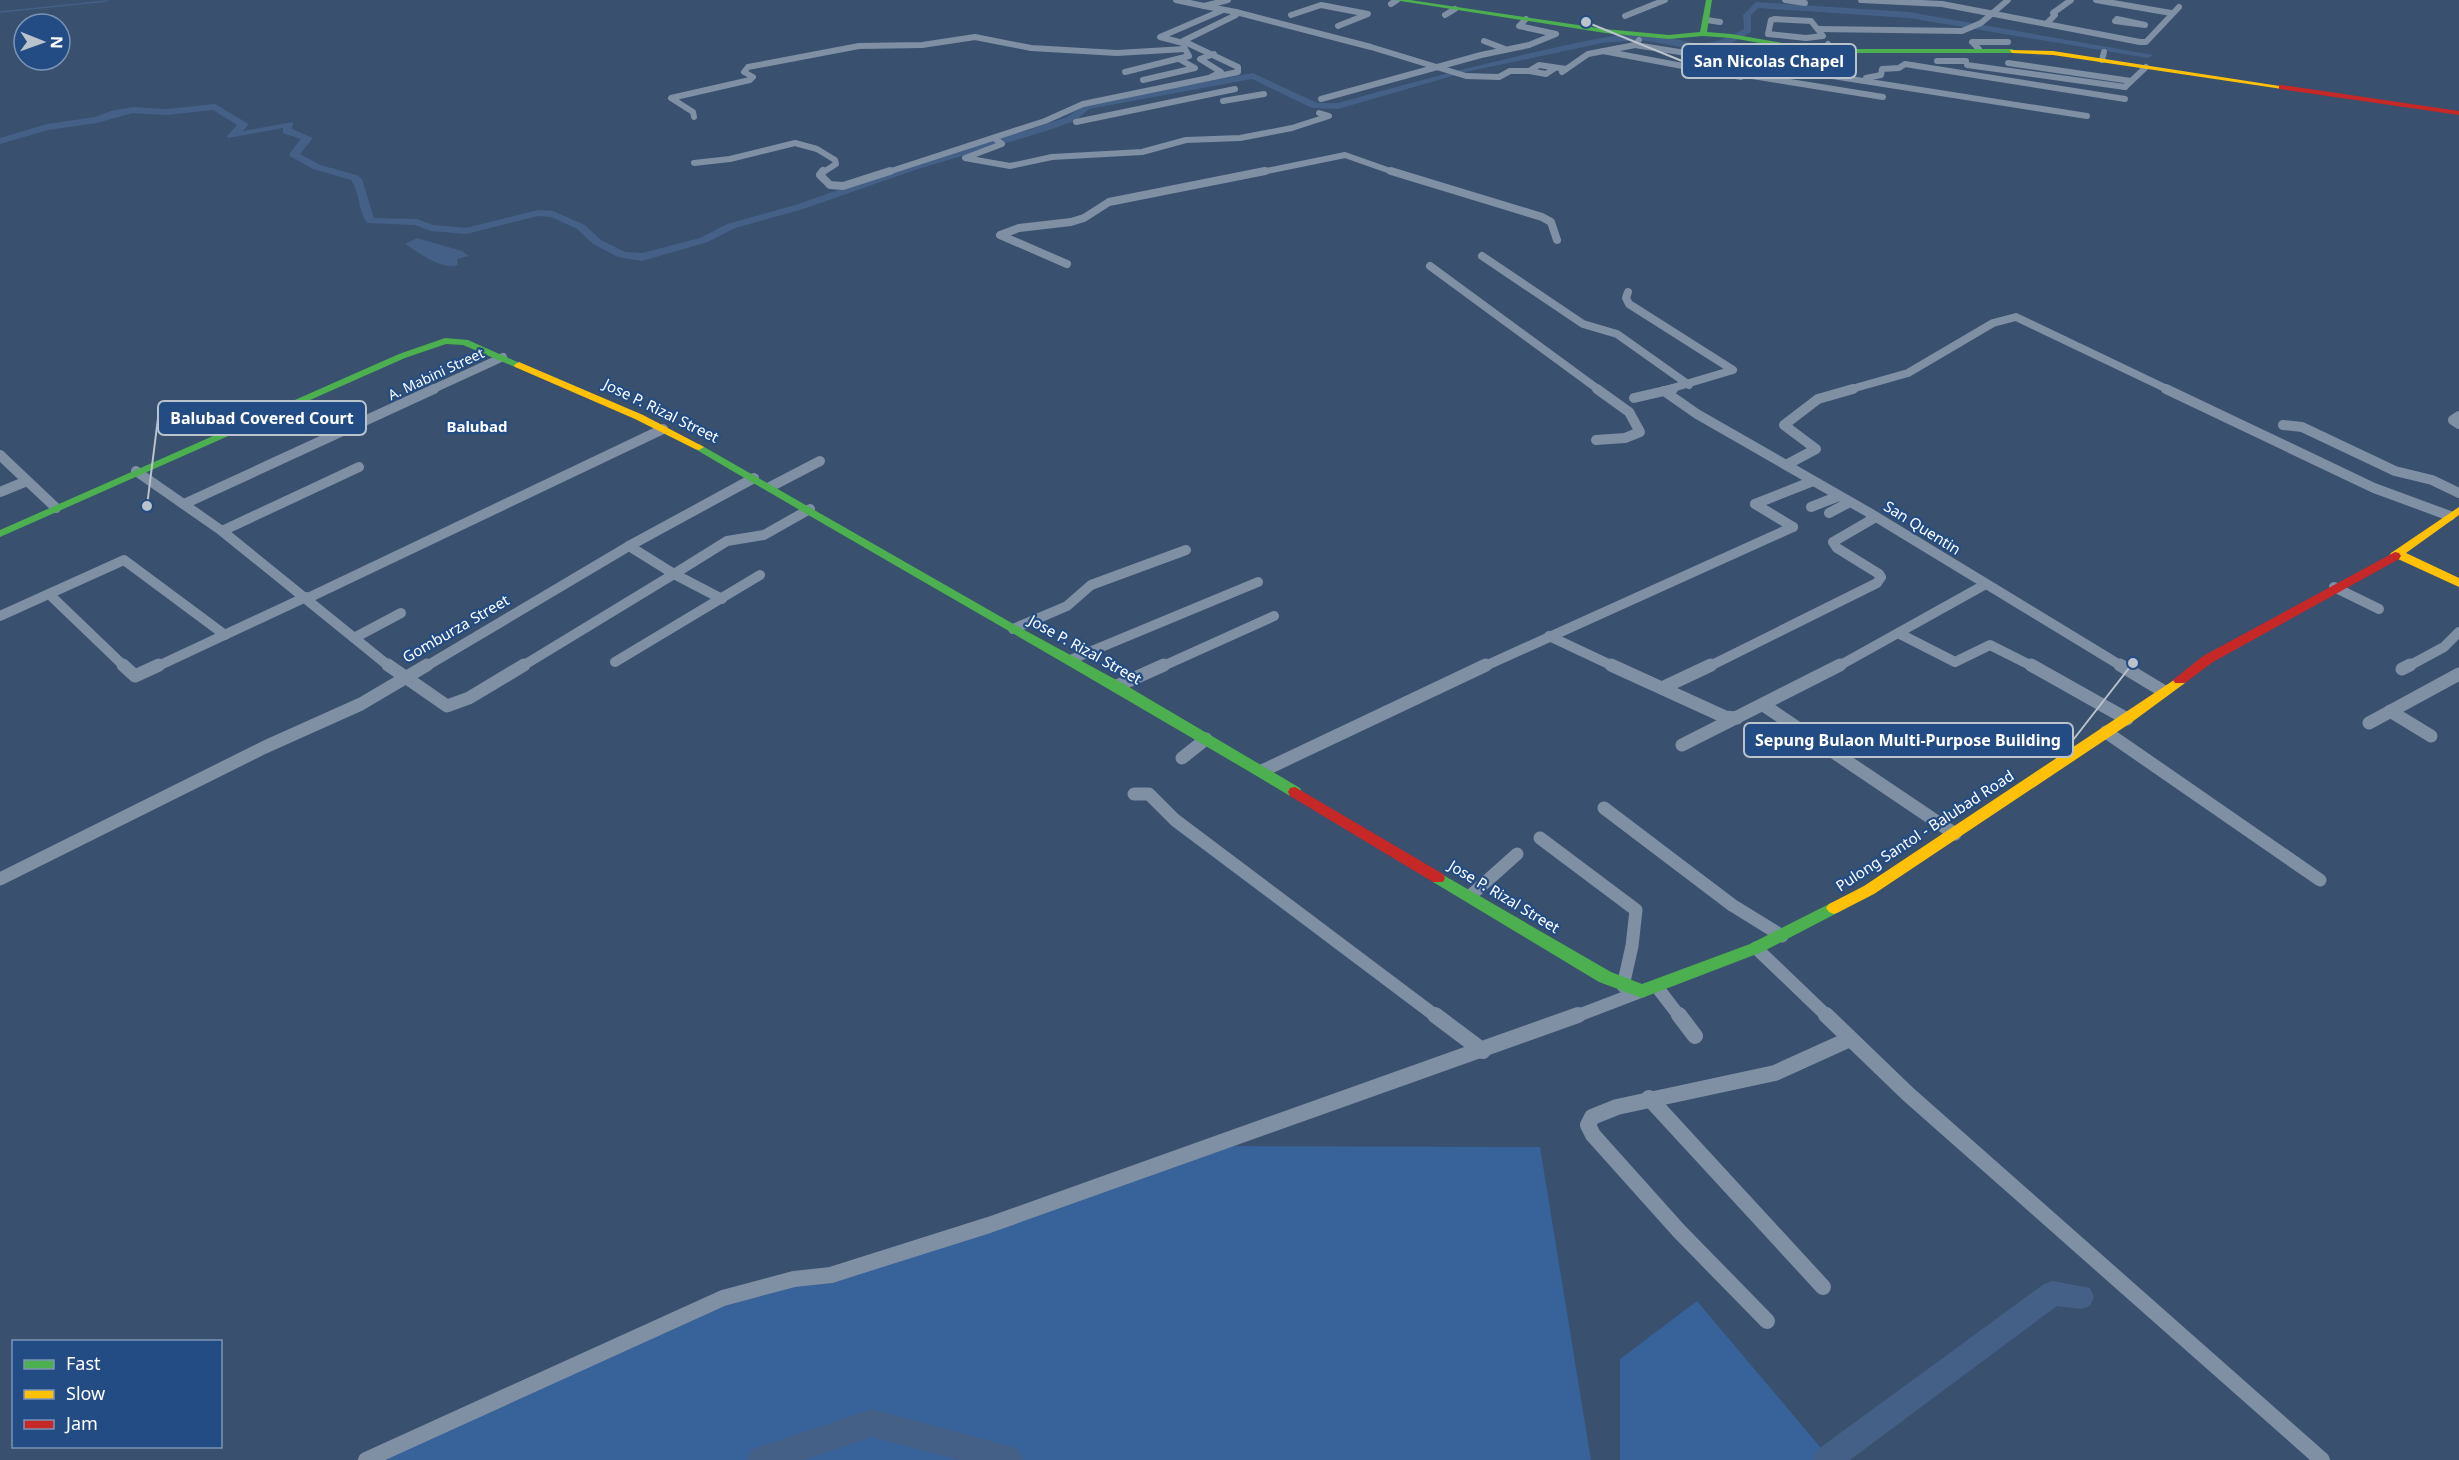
<svg xmlns="http://www.w3.org/2000/svg" width="2459" height="1460" font-family="'Noto Sans',sans-serif">
  <style>
    .green { fill: #37629a }
    .water { fill: #446087 }
    .lines { fill: none; stroke-linecap: round; stroke-linejoin: round }
    .stream { stroke: #446087; stroke-width: 1.5 }
    .river { fill: #446087; fill-rule: evenodd }
    .street-far4 { stroke: #7f8fa4; stroke-width: 6 }
    .street-far3 { stroke: #7f8fa4; stroke-width: 8 }
    .street-far2 { stroke: #7f8fa4; stroke-width: 10 }
    .street-far1 { stroke: #7f8fa4; stroke-width: 13 }
    .street { stroke: #7f8fa4; stroke-width: 16 }
    .fast { fill: #4caf50; fill-rule: evenodd }
    .slow { fill: #ffc107; fill-rule: evenodd }
    .jam { fill: #c62828; fill-rule: evenodd }
    .labels { text-anchor: middle; stroke-width: 4.5; stroke-linejoin: round; paint-order: stroke }
    .far-street-label { font-size: 14px; fill: #fff; stroke: #234c84 }
    .street-label { font-size: 15px; fill: #fff; stroke: #234c84 }
    .far-quarter-label { font-size: 15px; font-weight: bold; fill: #fff; stroke: #234c84 }
    .leader { fill: none; stroke: #bac2cc; stroke-width: 2 }
    .callout-dot { fill: #bac2cc; stroke: #234c84; stroke-width: 2 }
    .callout { fill: #234c84; stroke: #bac2cc; stroke-width: 2 }
    .callout-label { font-size: 16px; text-anchor: middle; font-weight: bold; fill: #fff }
  </style>
  <rect width="100%" height="100%" fill="#39506e"/>
  <!-- green -->
  <g class="green">
    <polygon points="1217,1146 1540,1147 1591,1460 375,1460 717,1303"/>
    <polygon points="1697,1301 1831,1460 1620,1460 1620,1359"/>
  </g>
  <!-- water -->
  <path class="water" d="M 417,238 L 462,251 L 469,256 L 457,259 L 458,265 C 440,270 420,253 405,244 Z"/>
  <g class="lines">
    <!-- stream -->
    <polyline class="stream" points="0,12 107,1"/>
    <!-- river -->
    <g class="river">
      <path d="M 1756,2 L 1909,12 L 2153,55 L 2148,58 L 1909,18 L 1758,8 L 1751,15 L 1751,32 L 1732,43 L 1704,51 L 1641,40 L 1602,43 L 1466,72 L 1338,109 L 1312,108 L 1252,79 L 1089,109 L 1075,121 L 1043,132 L 918,169 L 803,209 L 735,228 L 708,242 L 642,261 L 618,257 L 593,244 L 577,229 L 551,217 L 538,216 L 466,234 L 431,231 L 415,225 L 367,223 C 358,210 360,193 351,180 L 313,169 L 290,156 L 289,154 L 301,139 L 283,133 L 283,128 L 228,138 L 227,136 L 237,125 L 213,110 L 166,115 L 133,113 L 97,123 L 48,130 L 0,144 L 0,138 L 47,124 L 95,117 L 111,111 L 133,107 L 166,109 L 215,104 L 247,123 L 248,125 L 243,131 L 293,122 L 292,129 L 313,138 L 300,154 L 320,165 L 357,175 L 362,179 L 374,218 L 417,219 L 433,225 L 466,228 L 538,210 L 553,211 L 585,225 L 601,240 L 625,252 L 642,253 L 700,238 L 727,224 L 795,205 L 910,165 L 1035,128 L 1067,117 L 1086,104 L 1253,73 L 1317,103 L 1338,103 C 1405,84 1472,66 1540,51 C 1573,44 1605,35 1639,34 C 1687,34 1693,58 1744,29 L 1743,15 Z"/>
      <polygon points="2053,1281 2090,1288 2094,1297 2090,1306 2081,1309 2057,1306 1850,1460 1813,1460 1817,1450 2044,1284"/>
      <polygon points="872,1409 1009,1446 1019,1450 1023,1460 958,1460 872,1437 803,1460 748,1460 752,1450 762,1446"/>
    </g>
    <!-- street-far4 -->
    <g class="street-far4">
      <polyline points="1176,0 1204,6"/>
      <polyline points="1785,0 1805,3"/>
      <polyline points="1861,0 1942,4 2140,42 2146,42 2179,7"/>
      <polyline points="2096,0 2171,13"/>
      <polyline points="1391,4 1397,0"/>
      <polyline points="1236,12 1371,47 1466,76 1499,77 1510,71 1529,71"/>
      <polyline points="1291,15 1321,5 1368,14 1338,26"/>
      <polyline points="1445,15 1455,9"/>
      <polyline points="1625,16 1665,0"/>
      <polygon points="1774,19 1811,21 1823,36 1806,38 1768,34 1771,20"/>
      <polyline points="1707,20 1720,22"/>
      <polyline points="2115,21 2145,25 2117,19"/>
      <polyline points="2046,24 2055,15 2053,13 2071,0"/>
      <polyline points="1818,29 1962,31 1981,23 2008,0"/>
      <polyline points="1484,41 1505,49"/>
      <polyline points="1828,44 1834,52"/>
      <polyline points="1635,45 2087,116"/>
      <polyline points="1979,49 1972,42 2008,42"/>
      <polyline points="1603,51 1741,77 1755,64"/>
      <polyline points="2102,60 2104,52"/>
      <polyline points="1937,61 1966,61"/>
      <polyline points="2008,63 2131,81"/>
      <polyline points="1967,65 2125,87"/>
      <polyline points="1555,68 1546,74 1529,71 1539,65 1566,69"/>
      <polyline points="1125,72 1189,56 1185,49"/>
      <polyline points="1562,72 1588,54 1635,45 1639,40"/>
      <polyline points="1746,75 1883,97"/>
      <polyline points="1211,77 1221,72 1200,59 1214,54"/>
      <polyline points="1866,78 1881,75 1882,69 1899,68 1905,64 2125,99"/>
      <polyline points="1143,80 1195,68 1179,59"/>
      <polyline points="2125,87 2146,67"/>
      <polyline points="1321,99 1481,55 1529,45 1556,34 1519,26 1526,19"/>
      <polyline points="1223,101 1264,94"/>
      <polyline points="694,117 693,112 671,98 750,80 753,77 744,72 748,67 859,46 922,45 975,37 1031,48 1117,53 1185,49 1183,43 1160,37 1223,10"/>
      <polyline points="1076,122 1235,89"/>
      <polyline points="994,138 1002,144 965,158 1010,166 1052,157 1142,152 1186,140 1240,138 1292,128 1329,116 1319,113"/>
      <polyline points="694,163 730,159 795,143 817,149 835,160 836,164 822,173"/>
      <polyline points="885,173 1045,121 1083,104 1238,72 1238,67 1183,41 1236,15 1236,12 1204,6 1228,0"/>
      <polyline points="1257,173 1345,155 1396,173"/>
    </g>
    <!-- street-far3 -->
    <g class="street-far3">
      <polyline points="823,171 820,175 830,185 843,186 890,171"/>
      <polyline points="1391,171 1542,217 1551,222 1557,240"/>
      <polyline points="1482,256 1583,324 1617,334 1689,385"/>
      <polyline points="1067,264 1000,235 1019,228 1071,222 1084,218 1109,202 1265,171"/>
      <polyline points="1430,266 1599,390"/>
      <polyline points="1628,292 1626,298 1629,304 1733,370 1666,390"/>
      <polyline points="431,390 503,357"/>
      <polyline points="1848,390 1908,373 1993,323 2016,317 2169,390"/>
    </g>
    <!-- street-far2 -->
    <g class="street-far2">
      <polyline points="2166,389 2374,488 2450,516"/>
      <polyline points="1664,391 1697,414 1868,512 2123,667"/>
      <polyline points="1634,398 1673,389"/>
      <polyline points="2459,416 2453,420 2459,424"/>
      <polyline points="2283,425 2302,427 2395,471 2432,480 2459,493"/>
      <polyline points="1596,440 1625,438 1640,432 1629,412 1597,389"/>
      <polyline points="0,455 56,508"/>
      <polyline points="1786,465 1816,449 1784,425 1818,399 1853,389"/>
      <polyline points="136,471 222,531 390,667"/>
      <polyline points="770,487 820,461"/>
      <polyline points="0,492 27,481"/>
      <polyline points="184,504 434,389"/>
      <polyline points="1755,504 1813,481"/>
      <polyline points="1755,504 1793,527"/>
      <polyline points="1811,507 1839,496"/>
      <polyline points="1829,513 1850,502"/>
      <polyline points="222,531 359,467"/>
      <polyline points="629,546 674,574 727,541 764,535 810,509"/>
      <polyline points="2334,587 2379,609"/>
      <polyline points="49,594 125,667"/>
      <polyline points="308,598 663,429"/>
      <polyline points="0,616 124,560 225,635"/>
      <polyline points="1013,629 1067,606 1091,585 1186,550"/>
      <polyline points="1900,634 1955,662 1990,645 2034,667"/>
      <polyline points="1549,636 1615,667"/>
      <polyline points="354,638 401,613"/>
      <polyline points="1070,660 1258,582"/>
      <polyline points="615,662 760,575"/>
      <polyline points="156,667 306,597"/>
      <polyline points="425,667 629,546 754,478"/>
      <polyline points="521,667 674,574 722,599"/>
      <polyline points="1161,667 1274,616"/>
      <polyline points="1483,667 1793,527"/>
      <polyline points="1708,667 1877,583 1881,577 1879,574 1837,548 1833,542 1876,517"/>
      <polyline points="1837,667 1986,584"/>
      <polyline points="2407,667 2444,647 2459,632"/>
    </g>
    <!-- street-far1 -->
    <g class="street-far1">
      <polyline points="123,665 135,676 159,665"/>
      <polyline points="388,665 447,706 469,698 524,665"/>
      <polyline points="1611,665 1725,717 1737,718"/>
      <polyline points="2031,665 2127,719"/>
      <polyline points="2120,665 2163,691"/>
      <polyline points="2402,669 2410,665"/>
      <polyline points="1117,686 1164,665"/>
      <polyline points="1662,688 1711,665"/>
      <polyline points="1765,706 1955,834"/>
      <polyline points="2390,711 2431,736"/>
      <polyline points="2369,723 2459,674"/>
      <polyline points="2106,732 2320,880"/>
      <polyline points="1682,745 1840,665"/>
      <polyline points="1182,758 1206,739"/>
      <polyline points="1262,771 1486,665"/>
      <polyline points="1134,794 1149,794 1175,820 1437,1017"/>
      <polyline points="1604,808 1732,905 1782,936"/>
      <polyline points="1540,838 1636,910 1632,946 1623,986"/>
      <polyline points="0,879 265,747 361,704 427,665"/>
      <polyline points="1470,896 1517,854"/>
      <polyline points="1756,948 1828,1017"/>
      <polyline points="1657,987 1680,1017"/>
      <polyline points="1574,1017 1642,991"/>
    </g>
    <!-- street -->
    <g class="street">
      <polyline points="1435,1015 1483,1051"/>
      <polyline points="1679,1015 1695,1036"/>
      <polyline points="1826,1015 1908,1094 2322,1460"/>
      <polyline points="1649,1098 1823,1287"/>
      <polyline points="1767,1321 1679,1231 1593,1135 1588,1125 1592,1117 1617,1107 1775,1073 1850,1039"/>
      <polyline points="366,1460 723,1298 794,1279 831,1275 989,1225 1578,1015"/>
    </g>
    <!-- fast -->
    <g class="fast">
      <polygon points="1394,0 1410,0 1605,29 1669,35 1700,32 1706,0 1712,0 1707,32 1731,34 1817,49 2012,49 2015,51 2012,53 1817,53 1731,38 1703,36 1669,39 1605,33"/>
      <polygon points="445,338 468,340 524,365 519,368 515,367 463,345 446,344 405,358 0,537 0,530 399,354"/>
      <path d="M 699,444 L 1017,626 L 1122,683 L 1300,788 L 1302,792 L 1300,796 L 1290,796 C 1093,678 893,565 695,449 L 694,447 Z"/>
      <polygon points="1438,872 1611,972 1642,984 1750,944 1829,904 1834,902 1839,904 1842,908 1839,912 1762,952 1642,998 1599,982 1433,882 1431,878 1433,874"/>
    </g>
    <!-- slow -->
    <g class="slow">
      <polygon points="2010,50 2053,51 2286,87 2282,89 2053,55 2012,53"/>
      <polygon points="519,362 643,415 704,447 699,450 695,449 635,419 515,367 514,365"/>
      <polygon points="2459,507 2459,515 2406,553 2459,578 2459,587 2398,559 2391,559 2389,556 2391,553"/>
      <polygon points="2180,676 2185,677 2187,680 2185,683 2132,722 1874,894 1839,912 1834,914 1829,912 1826,908 1829,904 1864,886"/>
    </g>
    <!-- jam -->
    <g class="jam">
      <polygon points="2282,85 2459,111 2459,115 2279,89 2279,85"/>
      <polygon points="2395,552 2399,553 2401,556 2399,559 2213,662 2185,683 2175,683 2173,680 2203,656"/>
      <polygon points="1295,787 1443,874 1445,878 1443,882 1433,882 1290,796 1288,792 1290,788"/>
    </g>
  </g>
  <g class="labels">
    <!-- far-street labels -->
    <g class="far-street-label">
      <text transform="translate(436 374) rotate(-25)" y="5">A. Mabini Street</text>
    </g>
    <!-- street labels -->
    <g class="street-label">
      <text transform="translate(661 411) rotate(26)" y="5">Jose P. Rizal Street</text>
      <text transform="translate(1922 528) rotate(32)" y="5">San Quentin</text>
      <text transform="translate(456 629) rotate(-30)" y="5">Gomburza Street</text>
      <text transform="translate(1085 650) rotate(29)" y="5">Jose P. Rizal Street</text>
      <text transform="translate(1925 831) rotate(-33)" y="5">Pulong Santol - Balubad Road</text>
      <text transform="translate(1504 897) rotate(31)" y="5">Jose P. Rizal Street</text>
    </g>
    <!-- far-quarter labels -->
    <g class="far-quarter-label">
      <text x="477" y="432">Balubad</text>
    </g>
  </g>
  <!-- callouts -->
  <path class="leader" d="M1586 22L1682 61M147 506L158 418M2133 663L2073 740"/>
  <g class="callout-dot">
    <circle cx="1586" cy="22" r="6"/>
    <circle cx="147" cy="506" r="6"/>
    <circle cx="2133" cy="663" r="6"/>
  </g>
  <g class="callout">
    <rect x="1682" y="44" width="174" height="34" rx="6"/>
    <rect x="158" y="401" width="208" height="34" rx="6"/>
    <rect x="1744" y="723" width="329" height="34" rx="6"/>
  </g>
  <g class="callout-label">
    <text x="1769" y="67">San Nicolas Chapel</text>
    <text x="262" y="424">Balubad Covered Court</text>
    <text x="1908" y="746">Sepung Bulaon Multi-Purpose Building</text>
  </g>
  <!-- legend -->
  <rect x="12" y="1340" width="210" height="108" fill="#234c84" stroke="#7b94b5" stroke-width="1.5"/>
  <rect x="24" y="1360" width="30" height="9" fill="#4caf50" stroke="#7b94b5" stroke-width="1.5"/>
  <text x="66" y="1370" font-size="18" fill="#ffffff">Fast</text>
  <rect x="24" y="1390" width="30" height="9" fill="#ffc107" stroke="#7b94b5" stroke-width="1.5"/>
  <text x="66" y="1400" font-size="18" fill="#ffffff">Slow</text>
  <rect x="24" y="1420" width="30" height="9" fill="#c62828" stroke="#7b94b5" stroke-width="1.5"/>
  <text x="66" y="1430" font-size="18" fill="#ffffff">Jam</text>
  <!-- north arrow -->
  <g transform="translate(42 42) rotate(91)"><circle r="28" fill="#234c84" stroke="#7b94b5" stroke-width="1.5"/>
  <path d="M0-4.5L10 22L0 15L-10 22Z" fill="#bac2cc"/>
  <text y="-9" font-size="16" font-weight="bold" text-anchor="middle" fill="#ffffff">N</text>
  </g>
</svg>
